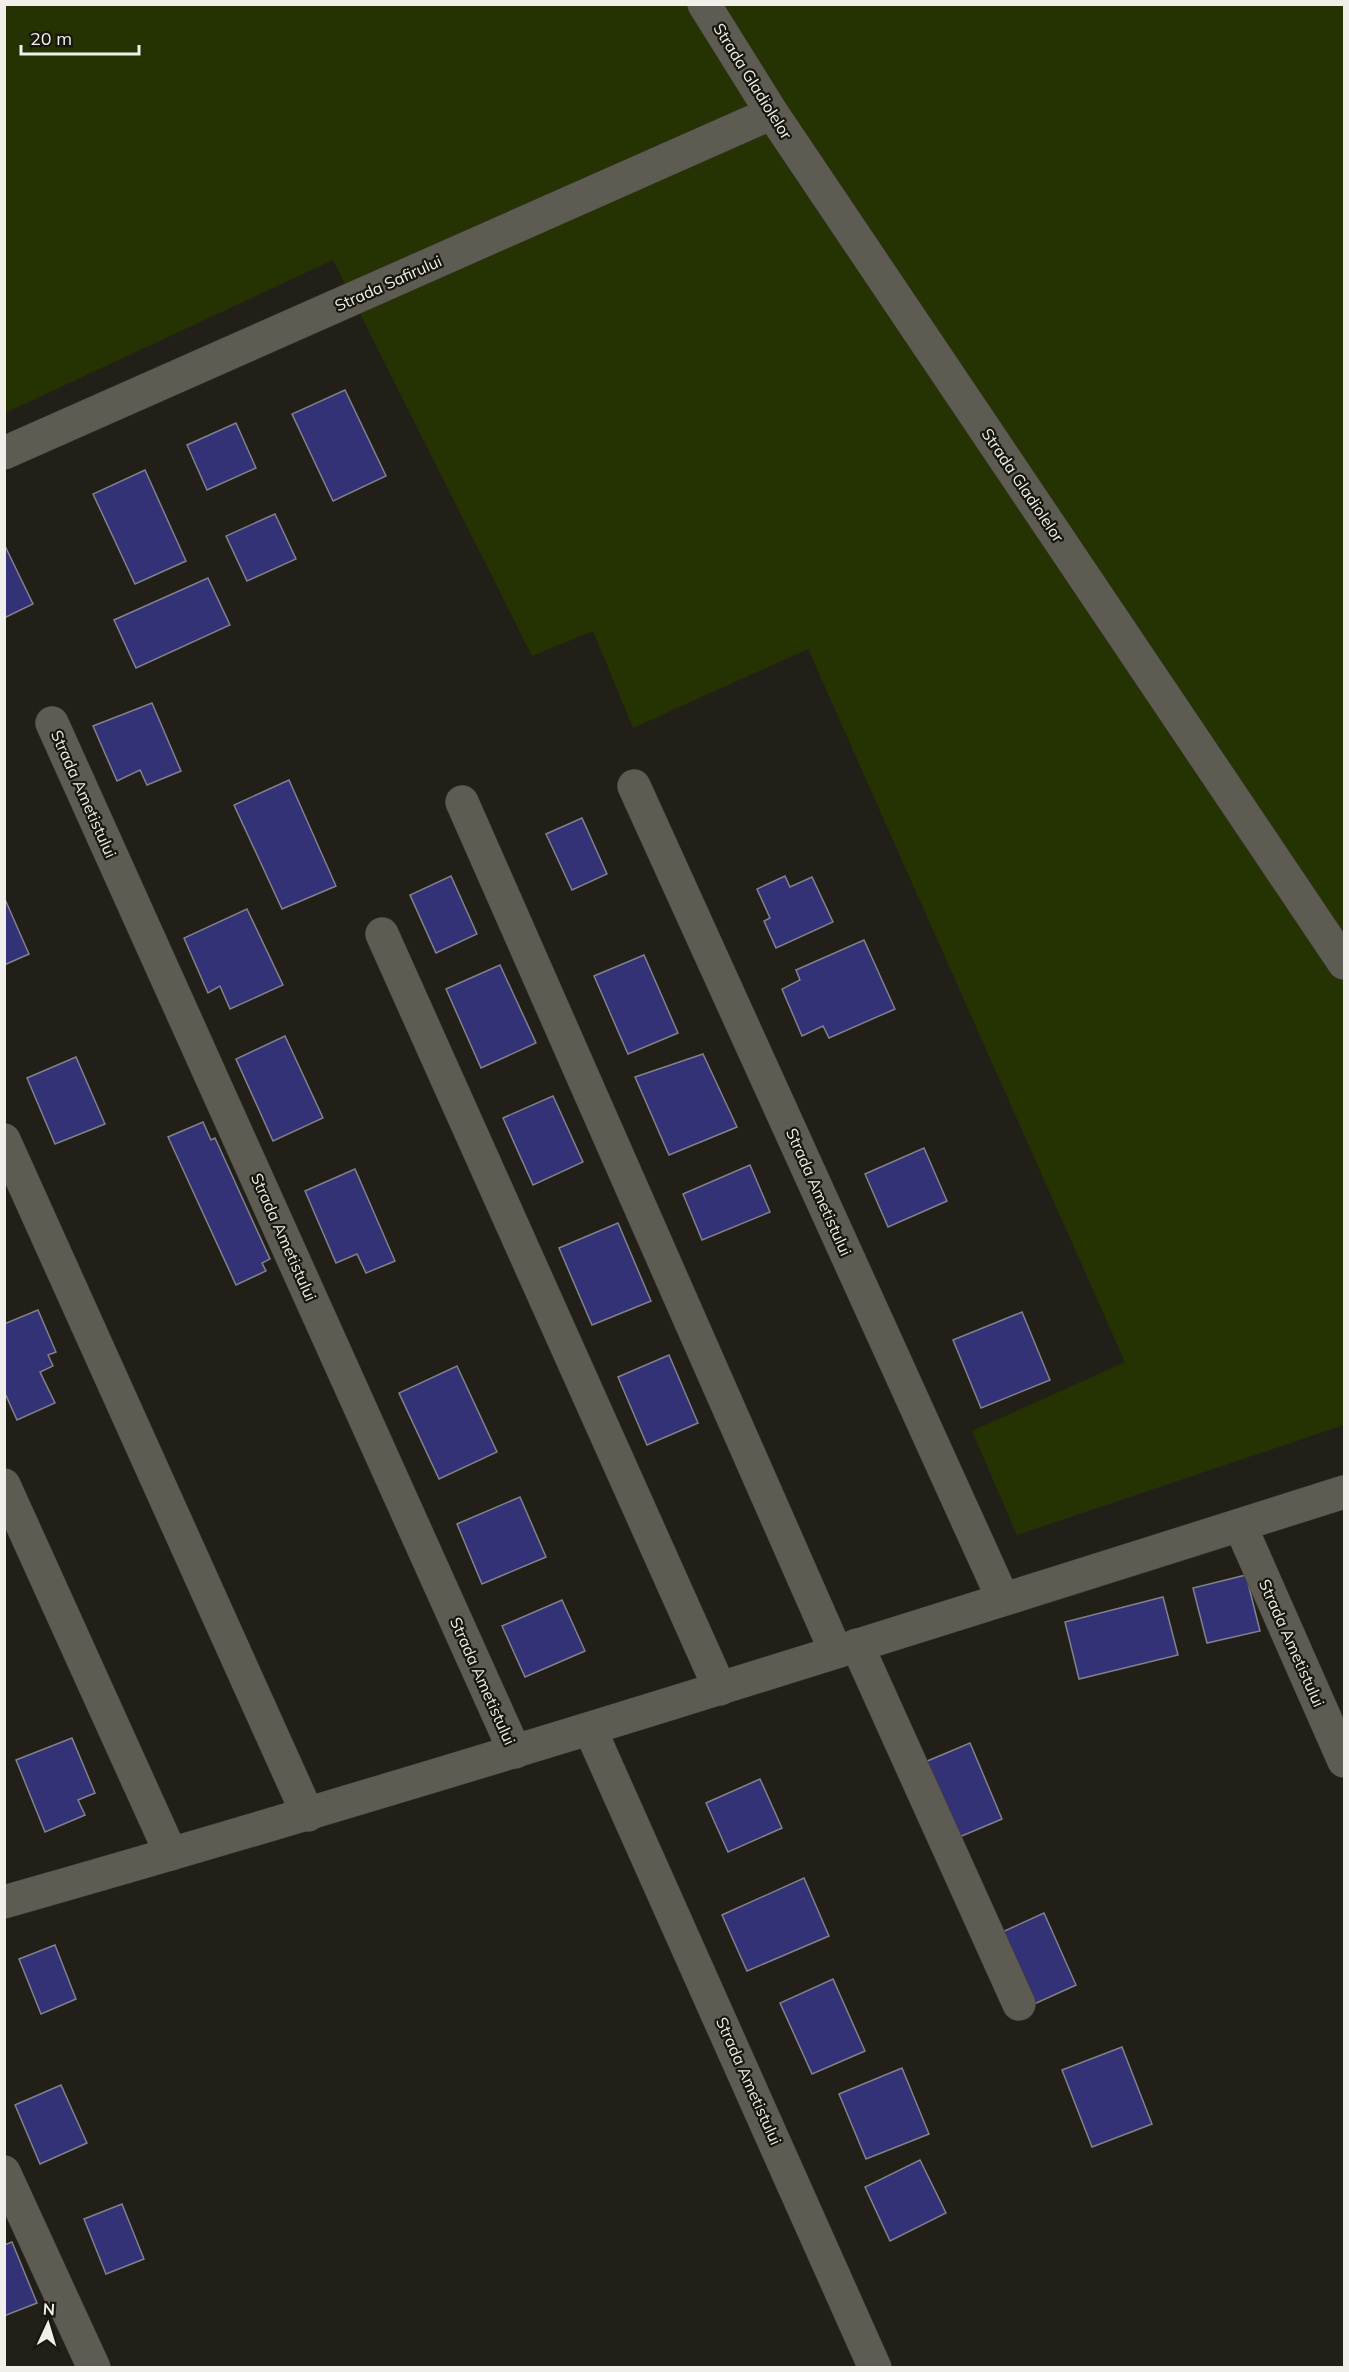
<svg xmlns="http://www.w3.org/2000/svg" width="1349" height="2372" font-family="Mulish,sans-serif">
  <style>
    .green { fill: #243301 }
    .building { fill: #343277; stroke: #80818a; stroke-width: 1.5 }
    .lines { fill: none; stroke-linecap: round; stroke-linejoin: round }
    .minor-casing { stroke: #3e3c37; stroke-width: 34 }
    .minor { stroke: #5e5b52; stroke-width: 33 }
    .labels { text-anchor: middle; stroke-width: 4.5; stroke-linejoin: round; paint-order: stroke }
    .street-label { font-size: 16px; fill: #f1efea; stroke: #19160f }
  </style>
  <rect width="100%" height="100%" fill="#221f18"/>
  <!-- green -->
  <polygon class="green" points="4,5 1344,5 1344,1425 1017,1535 972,1431 1125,1362 808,649 633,728 593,631 532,656 333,260 5,413"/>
  <!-- building -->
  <g class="building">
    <polygon points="345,390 386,476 333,501 292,414"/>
    <polygon points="236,423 256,468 207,490 187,445"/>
    <polygon points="145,470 186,561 135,584 93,494"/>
    <polygon points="275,514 296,559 247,581 226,536"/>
    <polygon points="5,546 33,604 4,618 4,546"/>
    <polygon points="208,578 230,625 136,668 114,620"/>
    <polygon points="152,703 181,771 147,785 140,770 117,781 93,726"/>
    <polygon points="289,780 336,886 282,909 234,805"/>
    <polygon points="582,818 607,874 572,890 546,834"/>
    <polygon points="451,876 477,934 436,953 410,895"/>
    <polygon points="785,876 790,887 812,877 833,922 776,948 764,921 770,918 757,889"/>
    <polygon points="4,897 29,954 4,965"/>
    <polygon points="247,909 283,985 230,1009 220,986 208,993 184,938"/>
    <polygon points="864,940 895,1009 829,1038 823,1026 802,1036 782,989 800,980 796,970"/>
    <polygon points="644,955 678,1033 628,1054 594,976"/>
    <polygon points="500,965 536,1043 481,1068 446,989"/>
    <polygon points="285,1036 323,1118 273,1141 236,1059"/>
    <polygon points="703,1054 737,1127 669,1155 635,1077"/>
    <polygon points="76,1057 105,1124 55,1144 27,1078"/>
    <polygon points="553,1096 583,1162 533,1185 503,1118"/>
    <polygon points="203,1122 211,1140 215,1138 270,1259 262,1263 266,1271 236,1285 168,1137"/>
    <polygon points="924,1148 947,1201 888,1227 865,1174"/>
    <polygon points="750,1165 770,1212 702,1240 683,1194"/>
    <polygon points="355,1169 395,1261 366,1273 357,1254 336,1263 305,1191"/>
    <polygon points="618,1223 651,1301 592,1325 559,1248"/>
    <polygon points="38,1310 56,1352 48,1355 53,1366 40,1372 55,1403 17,1420 4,1391 4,1324"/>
    <polygon points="1022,1312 1050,1380 981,1408 953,1340"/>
    <polygon points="669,1355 698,1423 647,1445 618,1377"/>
    <polygon points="457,1366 497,1452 439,1479 399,1393"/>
    <polygon points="520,1497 546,1557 482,1584 457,1524"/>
    <polygon points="1246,1575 1260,1631 1207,1643 1193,1588"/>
    <polygon points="1163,1597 1178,1655 1079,1679 1065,1622"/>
    <polygon points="562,1600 585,1651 525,1677 502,1626"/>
    <polygon points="72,1738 95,1793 78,1800 85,1815 45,1832 16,1760"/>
    <polygon points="970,1743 1002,1819 957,1838 925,1762"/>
    <polygon points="760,1779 782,1828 728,1852 706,1803"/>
    <polygon points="804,1878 829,1936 747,1971 722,1915"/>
    <polygon points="1044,1913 1076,1985 1032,2005 1000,1933"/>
    <polygon points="55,1945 76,1999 41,2014 19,1959"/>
    <polygon points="833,1979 865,2051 812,2074 780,2003"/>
    <polygon points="1122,2047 1152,2124 1092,2147 1062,2070"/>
    <polygon points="902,2068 929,2134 866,2159 839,2094"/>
    <polygon points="61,2085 87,2143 40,2164 15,2105"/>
    <polygon points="920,2160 946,2213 890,2241 865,2187"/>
    <polygon points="122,2204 144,2259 106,2274 84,2219"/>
    <polygon points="12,2242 37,2303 4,2316 4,2245"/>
  </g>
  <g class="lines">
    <defs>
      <g id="minor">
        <polyline points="704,4 772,113 1344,963"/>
        <polyline points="4,453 772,113"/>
        <polyline points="52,723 515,1752"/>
        <polyline points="634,786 1003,1599"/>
        <polyline points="462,802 836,1652"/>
        <polyline points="382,934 720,1689"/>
        <polyline points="4,1140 308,1815"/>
        <polyline points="4,1485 171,1854"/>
        <polyline points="1240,1525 1344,1761"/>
        <polyline points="857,1645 1019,2004"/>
        <polyline points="590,1729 875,2368"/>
        <path d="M 4,1902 C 454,1774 899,1633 1344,1492"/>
        <polyline points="4,2172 94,2368"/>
      </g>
    </defs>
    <!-- minor casing -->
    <use href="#minor" class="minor-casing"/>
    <!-- minor -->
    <use href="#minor" class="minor"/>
  </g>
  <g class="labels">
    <!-- street labels -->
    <g class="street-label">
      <text transform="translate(753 81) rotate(58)" y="6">Strada Gladiolelor</text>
      <text transform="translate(388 283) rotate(-24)" y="6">Strada Safirului</text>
      <text transform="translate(1023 485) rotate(56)" y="6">Strada Gladiolelor</text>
      <text transform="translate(84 794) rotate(66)" y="6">Strada Ametistului</text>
      <text transform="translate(819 1192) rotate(66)" y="6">Strada Ametistului</text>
      <text transform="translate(284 1237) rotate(66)" y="6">Strada Ametistului</text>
      <text transform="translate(1292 1643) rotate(66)" y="6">Strada Ametistului</text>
      <text transform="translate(483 1681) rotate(66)" y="6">Strada Ametistului</text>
      <text transform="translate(749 2081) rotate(66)" y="6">Strada Ametistului</text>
    </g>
  </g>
  <!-- border -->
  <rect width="1349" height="2372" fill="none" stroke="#f1efea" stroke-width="12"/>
  <!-- north arrow -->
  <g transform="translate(48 2324) rotate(4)" stroke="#19160f" stroke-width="4.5" paint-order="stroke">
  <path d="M0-4.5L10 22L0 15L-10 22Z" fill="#f1efea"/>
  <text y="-9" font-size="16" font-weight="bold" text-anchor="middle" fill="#f1efea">N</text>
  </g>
  <!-- scale -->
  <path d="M21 45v9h118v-9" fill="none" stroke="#f1efea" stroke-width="3"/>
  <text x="30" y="45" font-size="18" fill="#f1efea" stroke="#19160f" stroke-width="4.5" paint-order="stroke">20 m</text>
</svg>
